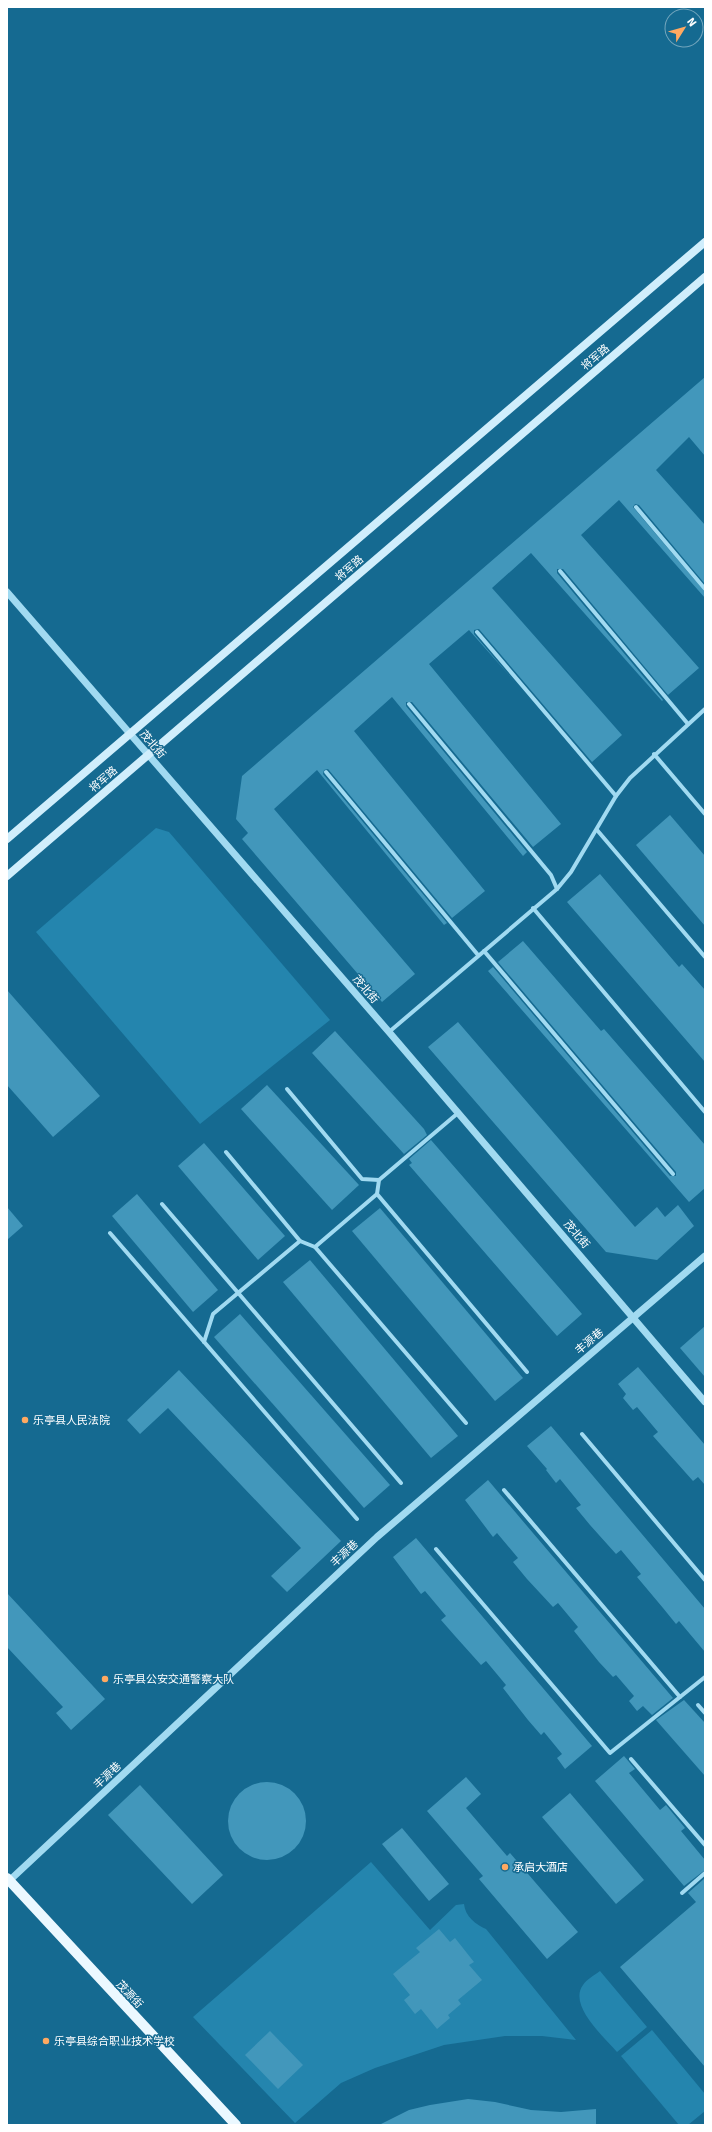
<svg xmlns="http://www.w3.org/2000/svg" width="712" height="2132" font-family="Signika,'Noto Sans SC',sans-serif">
  <style>
    .green { fill: #2485ae }
    .building { fill: #4297bb }
    .lines { fill: none; stroke-linecap: round; stroke-linejoin: round }
    .minor { stroke: #a1daf1; stroke-width: 4 }
    .tertiary { stroke: #a1daf1; stroke-width: 7 }
    .secondary { stroke: #d0eefc; stroke-width: 8 }
    .primary { stroke: #ebf8ff; stroke-width: 10 }
    .poi-dot { fill: #ffa961; stroke: #156a91; stroke-width: 1.5 }
    .labels { text-anchor: middle; stroke-width: 3; stroke-linejoin: round; paint-order: stroke }
    .street-label { font-size: 11px; fill: #fff; stroke: #156a91 }
    .poi-label { font-size: 11px; fill: #fff; stroke: #156a91; text-anchor: start }
  </style>
  <rect width="100%" height="100%" fill="#156a91"/>
  <!-- green -->
  <g class="green">
    <polygon points="156,828 169,832 330,1020 200,1124 36,932"/>
    <path d="M 371,1862 L 430,1930 L 456,1905 L 464,1904 C 465,1916 476,1925 486,1929 L 576,2040 L 542,2036 L 505,2036 L 444,2045 L 375,2068 L 341,2083 L 295,2123 L 193,2017 Z"/>
    <path d="M 600,1971 L 647,2027 L 617,2052 C 604,2037 568,2005 583,1985 C 587,1979 595,1975 600,1971 Z"/>
    <polygon points="652,2030 705,2094 705,2111 688,2125 679,2125 621,2056"/>
  </g>
  <!-- building -->
  <g class="building">
    <polygon points="705,377 705,456 689,437 656,470 705,525 705,584 639,505 635,504 633,507 705,592 705,598 619,500 581,535 699,668 668,695 563,569 557,569 557,573 663,700 662,701 531,553 492,588 622,735 592,762 479,629 474,630 474,634 515,682 469,630 429,664 561,824 533,847 412,702 406,702 406,706 527,852 523,856 392,697 354,731 485,891 452,918 328,769 324,770 323,774 447,923 444,925 317,770 274,809 415,974 382,1002 242,839 248,833 236,819 242,776"/>
    <polygon points="670,815 705,856 705,926 636,845"/>
    <polygon points="600,874 679,967 682,964 705,990 705,1062 567,902"/>
    <polygon points="523,941 601,1031 604,1029 705,1145 705,1188 689,1202 488,971 493,967 670,1176 676,1176 676,1172 498,962"/>
    <polygon points="7,990 100,1096 53,1137 7,1085"/>
    <polygon points="458,1022 635,1227 657,1207 665,1217 678,1205 694,1226 657,1260 606,1252 428,1047"/>
    <polygon points="335,1031 424,1129 427,1135 404,1154 312,1053"/>
    <polygon points="267,1085 359,1185 332,1210 241,1109"/>
    <polygon points="431,1140 582,1314 557,1336 409,1165 412,1163 409,1159"/>
    <polygon points="204,1143 285,1236 258,1260 178,1166"/>
    <polygon points="137,1194 218,1290 193,1312 112,1216"/>
    <polygon points="7,1207 23,1226 7,1240"/>
    <polygon points="380,1208 523,1378 495,1401 352,1231"/>
    <polygon points="310,1260 458,1436 431,1458 283,1282"/>
    <polygon points="240,1314 390,1485 364,1508 214,1337"/>
    <polygon points="705,1326 705,1377 680,1348"/>
    <polygon points="638,1367 705,1445 705,1485 698,1477 693,1481 653,1436 658,1432 637,1407 633,1410 623,1398 626,1394 618,1384"/>
    <polygon points="179,1370 341,1541 287,1592 271,1576 301,1548 168,1408 140,1434 127,1420"/>
    <polygon points="551,1426 705,1609 705,1652 679,1621 676,1624 663,1608 637,1577 641,1574 621,1550 616,1554 590,1525 576,1508 581,1505 560,1479 556,1483 546,1470 547,1469 527,1446"/>
    <polygon points="488,1480 673,1698 652,1715 643,1706 637,1711 629,1701 634,1696 616,1675 613,1677 599,1662 574,1631 578,1627 558,1603 553,1607 527,1579 513,1562 518,1558 497,1533 493,1537 465,1500"/>
    <polygon points="416,1538 592,1746 565,1769 557,1758 562,1754 544,1732 541,1735 528,1720 503,1688 506,1685 486,1661 481,1665 455,1636 441,1620 446,1616 425,1591 421,1594 393,1557"/>
    <polygon points="7,1593 105,1699 71,1730 56,1713 63,1707 7,1647"/>
    <polygon points="684,1700 705,1723 705,1776 656,1720"/>
    <polygon points="624,1756 635,1769 629,1773 660,1810 666,1805 685,1828 681,1831 705,1860 705,1870 684,1886 595,1781"/>
    <polygon points="466,1777 481,1794 466,1808 507,1856 510,1853 578,1932 547,1959 479,1879 483,1876 427,1811"/>
    <circle cx="267" cy="1821" r="39"/>
    <polygon points="140,1785 223,1875 192,1904 108,1815"/>
    <polygon points="570,1793 644,1880 616,1904 542,1817"/>
    <polygon points="402,1828 449,1884 429,1901 382,1844"/>
    <polygon points="705,1878 705,2067 620,1967 696,1902 688,1893"/>
    <polygon points="439,1929 450,1942 455,1938 474,1962 469,1965 482,1980 458,2000 461,2004 448,2015 450,2018 437,2029 421,2009 415,2014 404,2000 410,1995 393,1974 420,1952 416,1948"/>
    <polygon points="270,2031 303,2065 278,2089 245,2055"/>
    <polygon points="468,2099 495,2102 531,2110 561,2112 596,2109 596,2125 379,2125 409,2110 430,2105"/>
  </g>
  <g class="lines">
    <!-- minor -->
    <g class="minor">
      <polyline points="636,507 705,589"/>
      <polyline points="560,571 688,724"/>
      <polyline points="477,632 616,796"/>
      <polyline points="409,704 551,875 557,889"/>
      <polyline points="654,754 705,814"/>
      <polyline points="326,772 478,955"/>
      <polyline points="597,830 705,957"/>
      <polyline points="533,908 705,1112"/>
      <polyline points="484,951 673,1174"/>
      <polyline points="389,1032 557,889 571,872 616,796 630,778 705,709"/>
      <polyline points="287,1089 362,1179 379,1180"/>
      <polyline points="377,1194 527,1372"/>
      <polyline points="162,1204 401,1483"/>
      <polyline points="110,1233 357,1519"/>
      <polyline points="300,1241 315,1247 466,1423"/>
      <polyline points="315,1247 377,1194 379,1180 458,1113"/>
      <polyline points="204,1342 213,1314 300,1241 226,1152"/>
      <polyline points="582,1434 705,1580"/>
      <polyline points="504,1490 680,1697"/>
      <polyline points="436,1549 610,1753 705,1677"/>
      <polyline points="698,1705 705,1713"/>
      <polyline points="631,1759 705,1845"/>
      <polyline points="682,1893 705,1873"/>
    </g>
    <!-- tertiary -->
    <g class="tertiary">
      <polyline points="7,592 389,1032 705,1402"/>
      <polyline points="9,1881 377,1537 705,1256"/>
    </g>
    <!-- secondary -->
    <g class="secondary">
      <polyline points="7,839 705,242"/>
      <polyline points="7,876 705,277"/>
    </g>
    <!-- primary -->
    <polyline class="primary" points="7,1878 236,2125"/>
  </g>
  <!-- markers -->
  <g class="poi-dot">
    <circle cx="25" cy="1420" r="4"/>
    <circle cx="105" cy="1679" r="4"/>
    <circle cx="505" cy="1867" r="4"/>
    <circle cx="46" cy="2041" r="4"/>
  </g>
  <g class="labels">
    <!-- street labels -->
    <g class="street-label">
      <text transform="translate(595 357) rotate(-41)" y="4">将军路</text>
      <text transform="translate(349 568) rotate(-41)" y="4">将军路</text>
      <text transform="translate(153 744) rotate(49)" y="4">茂北街</text>
      <text transform="translate(103 779) rotate(-41)" y="4">将军路</text>
      <text transform="translate(366 989) rotate(49)" y="4">茂北街</text>
      <text transform="translate(577 1234) rotate(49)" y="4">茂北街</text>
      <text transform="translate(589 1341) rotate(-40)" y="4">丰源巷</text>
      <text transform="translate(344 1553) rotate(-43)" y="4">丰源巷</text>
      <text transform="translate(107 1775) rotate(-43)" y="4">丰源巷</text>
      <text transform="translate(130 1994) rotate(47)" y="4">茂源街</text>
    </g>
    <!-- poi labels -->
    <g class="poi-label">
      <text x="33" y="1424">乐亭县人民法院</text>
      <text x="113" y="1683">乐亭县公安交通警察大队</text>
      <text x="513" y="1871">承启大酒店</text>
      <text x="54" y="2045">乐亭县综合职业技术学校</text>
    </g>
  </g>
  <!-- border -->
  <rect width="712" height="2132" fill="none" stroke="#ffffff" stroke-width="16"/>
  <!-- north arrow -->
  <g transform="translate(684 28) rotate(53)"><circle r="19" fill="#156a91" stroke="#73a6bd"/>
  <path d="M0-3L7 15L0 10L-7 15Z" fill="#ffa961"/>
  <text y="-6" font-size="11" font-weight="bold" text-anchor="middle" fill="#ffffff">N</text>
  </g>
</svg>
